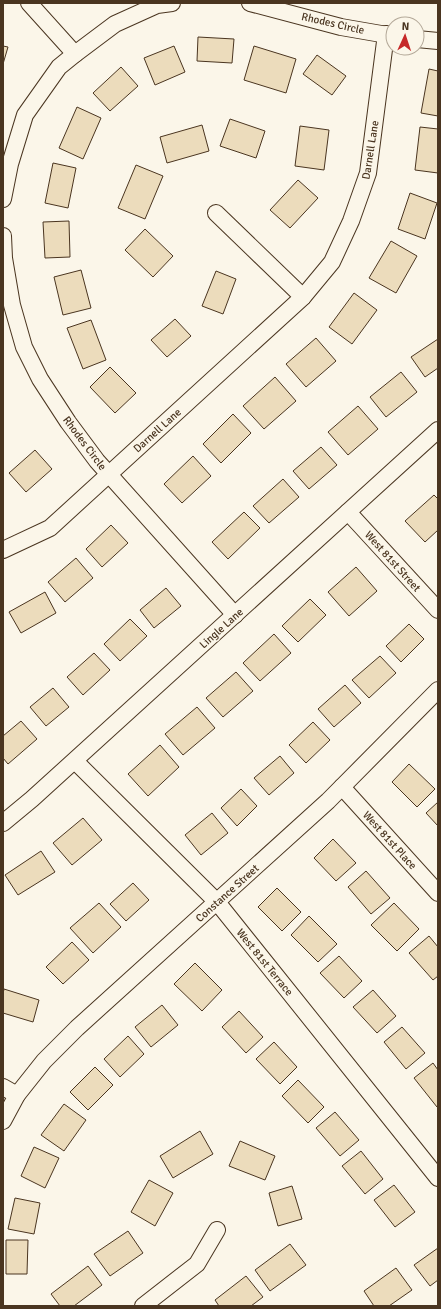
<svg xmlns="http://www.w3.org/2000/svg" width="441" height="1309" font-family="Signika,sans-serif">
  <style>
    .building { fill: #ecdcbc; stroke: #4a3520 }
    .lines { fill: none; stroke-linecap: round; stroke-linejoin: round }
    .minor-casing { stroke: #4a3520; stroke-width: 18 }
    .minor { stroke: #fbf6e9; stroke-width: 16 }
    .labels { text-anchor: middle; stroke-width: 3; stroke-linejoin: round; paint-order: stroke }
    .street-label { font-size: 11px; fill: #4a3520; stroke: #fbf6e9 }
  </style>
  <rect width="100%" height="100%" fill="#fbf6e9"/>
  <!-- building -->
  <g class="building">
    <polygon points="198,37 234,39 232,63 197,61"/>
    <polygon points="3,46 8,47 3,64"/>
    <polygon points="174,46 185,72 155,85 144,58"/>
    <polygon points="254,46 296,59 286,93 244,80"/>
    <polygon points="317,55 346,76 332,95 303,74"/>
    <polygon points="121,67 138,86 110,111 93,93"/>
    <polygon points="429,69 438,71 438,116 421,113"/>
    <polygon points="77,107 101,118 83,159 59,148"/>
    <polygon points="230,119 265,131 256,158 220,146"/>
    <polygon points="202,125 209,151 167,163 160,137"/>
    <polygon points="300,126 329,130 324,170 295,166"/>
    <polygon points="420,127 438,129 438,173 415,170"/>
    <polygon points="53,163 76,168 68,208 45,203"/>
    <polygon points="136,165 163,176 145,219 118,208"/>
    <polygon points="298,180 318,198 290,228 270,210"/>
    <polygon points="410,193 437,203 425,239 398,229"/>
    <polygon points="69,221 70,257 45,258 43,222"/>
    <polygon points="145,229 173,256 153,277 125,250"/>
    <polygon points="391,241 417,256 396,293 369,278"/>
    <polygon points="81,270 91,308 63,315 54,277"/>
    <polygon points="216,271 236,279 223,314 202,306"/>
    <polygon points="354,293 377,310 352,344 329,327"/>
    <polygon points="175,319 191,336 167,357 151,340"/>
    <polygon points="91,320 106,360 83,369 67,328"/>
    <polygon points="316,338 336,361 306,387 286,364"/>
    <polygon points="438,339 438,368 425,377 411,357"/>
    <polygon points="110,367 136,393 115,413 90,387"/>
    <polygon points="401,372 417,392 386,417 370,397"/>
    <polygon points="275,377 296,401 264,429 243,406"/>
    <polygon points="358,406 378,429 348,455 328,432"/>
    <polygon points="233,414 251,433 221,463 203,444"/>
    <polygon points="321,447 337,465 309,489 293,471"/>
    <polygon points="35,450 52,469 26,492 9,473"/>
    <polygon points="193,456 211,476 182,503 164,484"/>
    <polygon points="283,479 299,497 269,523 253,506"/>
    <polygon points="434,495 438,499 438,530 425,542 405,521"/>
    <polygon points="244,512 260,528 228,559 212,542"/>
    <polygon points="111,525 128,543 102,567 86,549"/>
    <polygon points="76,558 93,578 65,602 48,582"/>
    <polygon points="356,567 377,591 349,616 328,592"/>
    <polygon points="166,588 181,606 154,628 140,610"/>
    <polygon points="45,592 56,613 21,633 9,612"/>
    <polygon points="310,599 326,615 298,642 282,626"/>
    <polygon points="130,619 147,636 120,661 104,644"/>
    <polygon points="409,624 424,639 401,662 386,646"/>
    <polygon points="274,634 291,653 260,681 243,663"/>
    <polygon points="94,653 110,670 83,695 67,677"/>
    <polygon points="380,656 396,673 369,698 352,680"/>
    <polygon points="236,672 253,691 223,717 206,698"/>
    <polygon points="345,685 361,703 334,727 318,709"/>
    <polygon points="53,688 69,707 46,726 30,707"/>
    <polygon points="197,707 215,728 183,755 165,734"/>
    <polygon points="21,721 37,739 8,764 3,758 3,736"/>
    <polygon points="313,722 330,740 306,763 289,745"/>
    <polygon points="160,745 179,767 148,796 128,774"/>
    <polygon points="280,756 294,773 269,795 254,778"/>
    <polygon points="409,764 435,789 417,807 392,782"/>
    <polygon points="241,789 257,806 237,826 221,808"/>
    <polygon points="438,802 438,826 426,813"/>
    <polygon points="212,813 228,833 201,855 185,835"/>
    <polygon points="83,818 102,840 72,865 53,843"/>
    <polygon points="333,839 356,863 336,881 314,858"/>
    <polygon points="41,851 55,872 18,895 5,875"/>
    <polygon points="366,871 390,898 371,914 348,887"/>
    <polygon points="133,883 149,900 126,921 110,904"/>
    <polygon points="277,888 301,912 282,931 258,907"/>
    <polygon points="99,903 121,927 93,953 70,928"/>
    <polygon points="394,903 419,929 397,951 371,925"/>
    <polygon points="309,916 337,944 318,962 291,935"/>
    <polygon points="429,936 438,947 438,976 433,980 409,953"/>
    <polygon points="72,942 89,960 63,984 46,967"/>
    <polygon points="339,956 362,981 344,998 320,973"/>
    <polygon points="195,963 222,990 202,1011 174,984"/>
    <polygon points="4,989 39,1000 33,1022 3,1013 3,994"/>
    <polygon points="373,990 396,1016 377,1033 353,1007"/>
    <polygon points="162,1005 178,1025 151,1047 135,1027"/>
    <polygon points="239,1011 263,1037 246,1053 222,1027"/>
    <polygon points="402,1027 425,1053 406,1069 384,1042"/>
    <polygon points="128,1036 144,1054 120,1077 104,1059"/>
    <polygon points="274,1042 297,1067 280,1084 256,1059"/>
    <polygon points="433,1063 438,1070 438,1106 437,1107 414,1078"/>
    <polygon points="95,1067 113,1085 88,1110 70,1092"/>
    <polygon points="298,1080 324,1107 308,1123 282,1096"/>
    <polygon points="64,1104 86,1120 64,1151 41,1135"/>
    <polygon points="335,1112 359,1140 340,1156 316,1128"/>
    <polygon points="200,1131 213,1154 173,1178 160,1156"/>
    <polygon points="240,1141 275,1156 265,1180 229,1166"/>
    <polygon points="34,1147 59,1158 45,1188 21,1176"/>
    <polygon points="361,1151 383,1179 365,1194 342,1166"/>
    <polygon points="149,1180 173,1193 155,1226 131,1212"/>
    <polygon points="394,1185 415,1212 395,1227 374,1200"/>
    <polygon points="292,1186 302,1219 278,1226 269,1193"/>
    <polygon points="15,1198 40,1203 34,1234 8,1229"/>
    <polygon points="128,1231 143,1253 110,1276 94,1254"/>
    <polygon points="6,1240 28,1240 27,1274 6,1274"/>
    <polygon points="290,1244 306,1265 270,1291 255,1270"/>
    <polygon points="438,1248 438,1280 430,1286 414,1265"/>
    <polygon points="88,1266 102,1285 74,1306 60,1306 51,1294"/>
    <polygon points="396,1268 412,1290 389,1306 374,1306 364,1291"/>
    <polygon points="246,1276 263,1297 251,1306 219,1306 215,1300"/>
  </g>
  <g class="lines">
    <defs>
      <g id="minor">
        <polyline points="29,3 75,54"/>
        <polyline points="250,3 341,27 393,36"/>
        <polyline points="417,39 438,41"/>
        <polyline points="3,199 10,164 25,115 59,67 75,54 115,24 157,5 172,3"/>
        <polyline points="216,213 303,297"/>
        <polyline points="3,236 4,258 12,305 24,347 40,379 68,422 97,461 235,615"/>
        <polyline points="348,512 438,610"/>
        <polyline points="3,550 50,528 303,297 332,262 351,221 368,173 386,34"/>
        <polyline points="75,761 217,902 438,1178"/>
        <polyline points="342,787 438,893"/>
        <polyline points="3,823 32,799 438,430"/>
        <polyline points="3,1087 17,1095"/>
        <polyline points="3,1121 17,1095 44,1061 77,1028 328,801 438,690"/>
        <polyline points="143,1306 197,1264 217,1230"/>
      </g>
    </defs>
    <!-- minor casing -->
    <use href="#minor" class="minor-casing"/>
    <!-- minor -->
    <use href="#minor" class="minor"/>
  </g>
  <g class="labels">
    <!-- street labels -->
    <g class="street-label">
      <text transform="translate(333 23) rotate(13)" y="4">Rhodes Circle</text>
      <text transform="translate(370 150) rotate(-81)" y="4">Darnell Lane</text>
      <text transform="translate(157 430) rotate(-42)" y="4">Darnell Lane</text>
      <text transform="translate(85 443) rotate(53)" y="4">Rhodes Circle</text>
      <text transform="translate(393 561) rotate(48)" y="4">West 81st Street</text>
      <text transform="translate(221 628) rotate(-42)" y="4">Lingle Lane</text>
      <text transform="translate(390 840) rotate(48)" y="4">West 81st Place</text>
      <text transform="translate(227 893) rotate(-42)" y="4">Constance Street</text>
      <text transform="translate(265 962) rotate(51)" y="4">West 81st Terrace</text>
    </g>
  </g>
  <!-- border -->
  <rect width="441" height="1309" fill="none" stroke="#4a3520" stroke-width="8"/>
  <!-- north arrow -->
  <g transform="translate(405 36) rotate(3)"><circle r="19" fill="#fbf6e9" stroke="#b4a999"/>
  <path d="M0-3L7 15L0 10L-7 15Z" fill="#c62828"/>
  <text y="-6" font-size="11" font-weight="bold" text-anchor="middle" fill="#4a3520">N</text>
  </g>
</svg>
